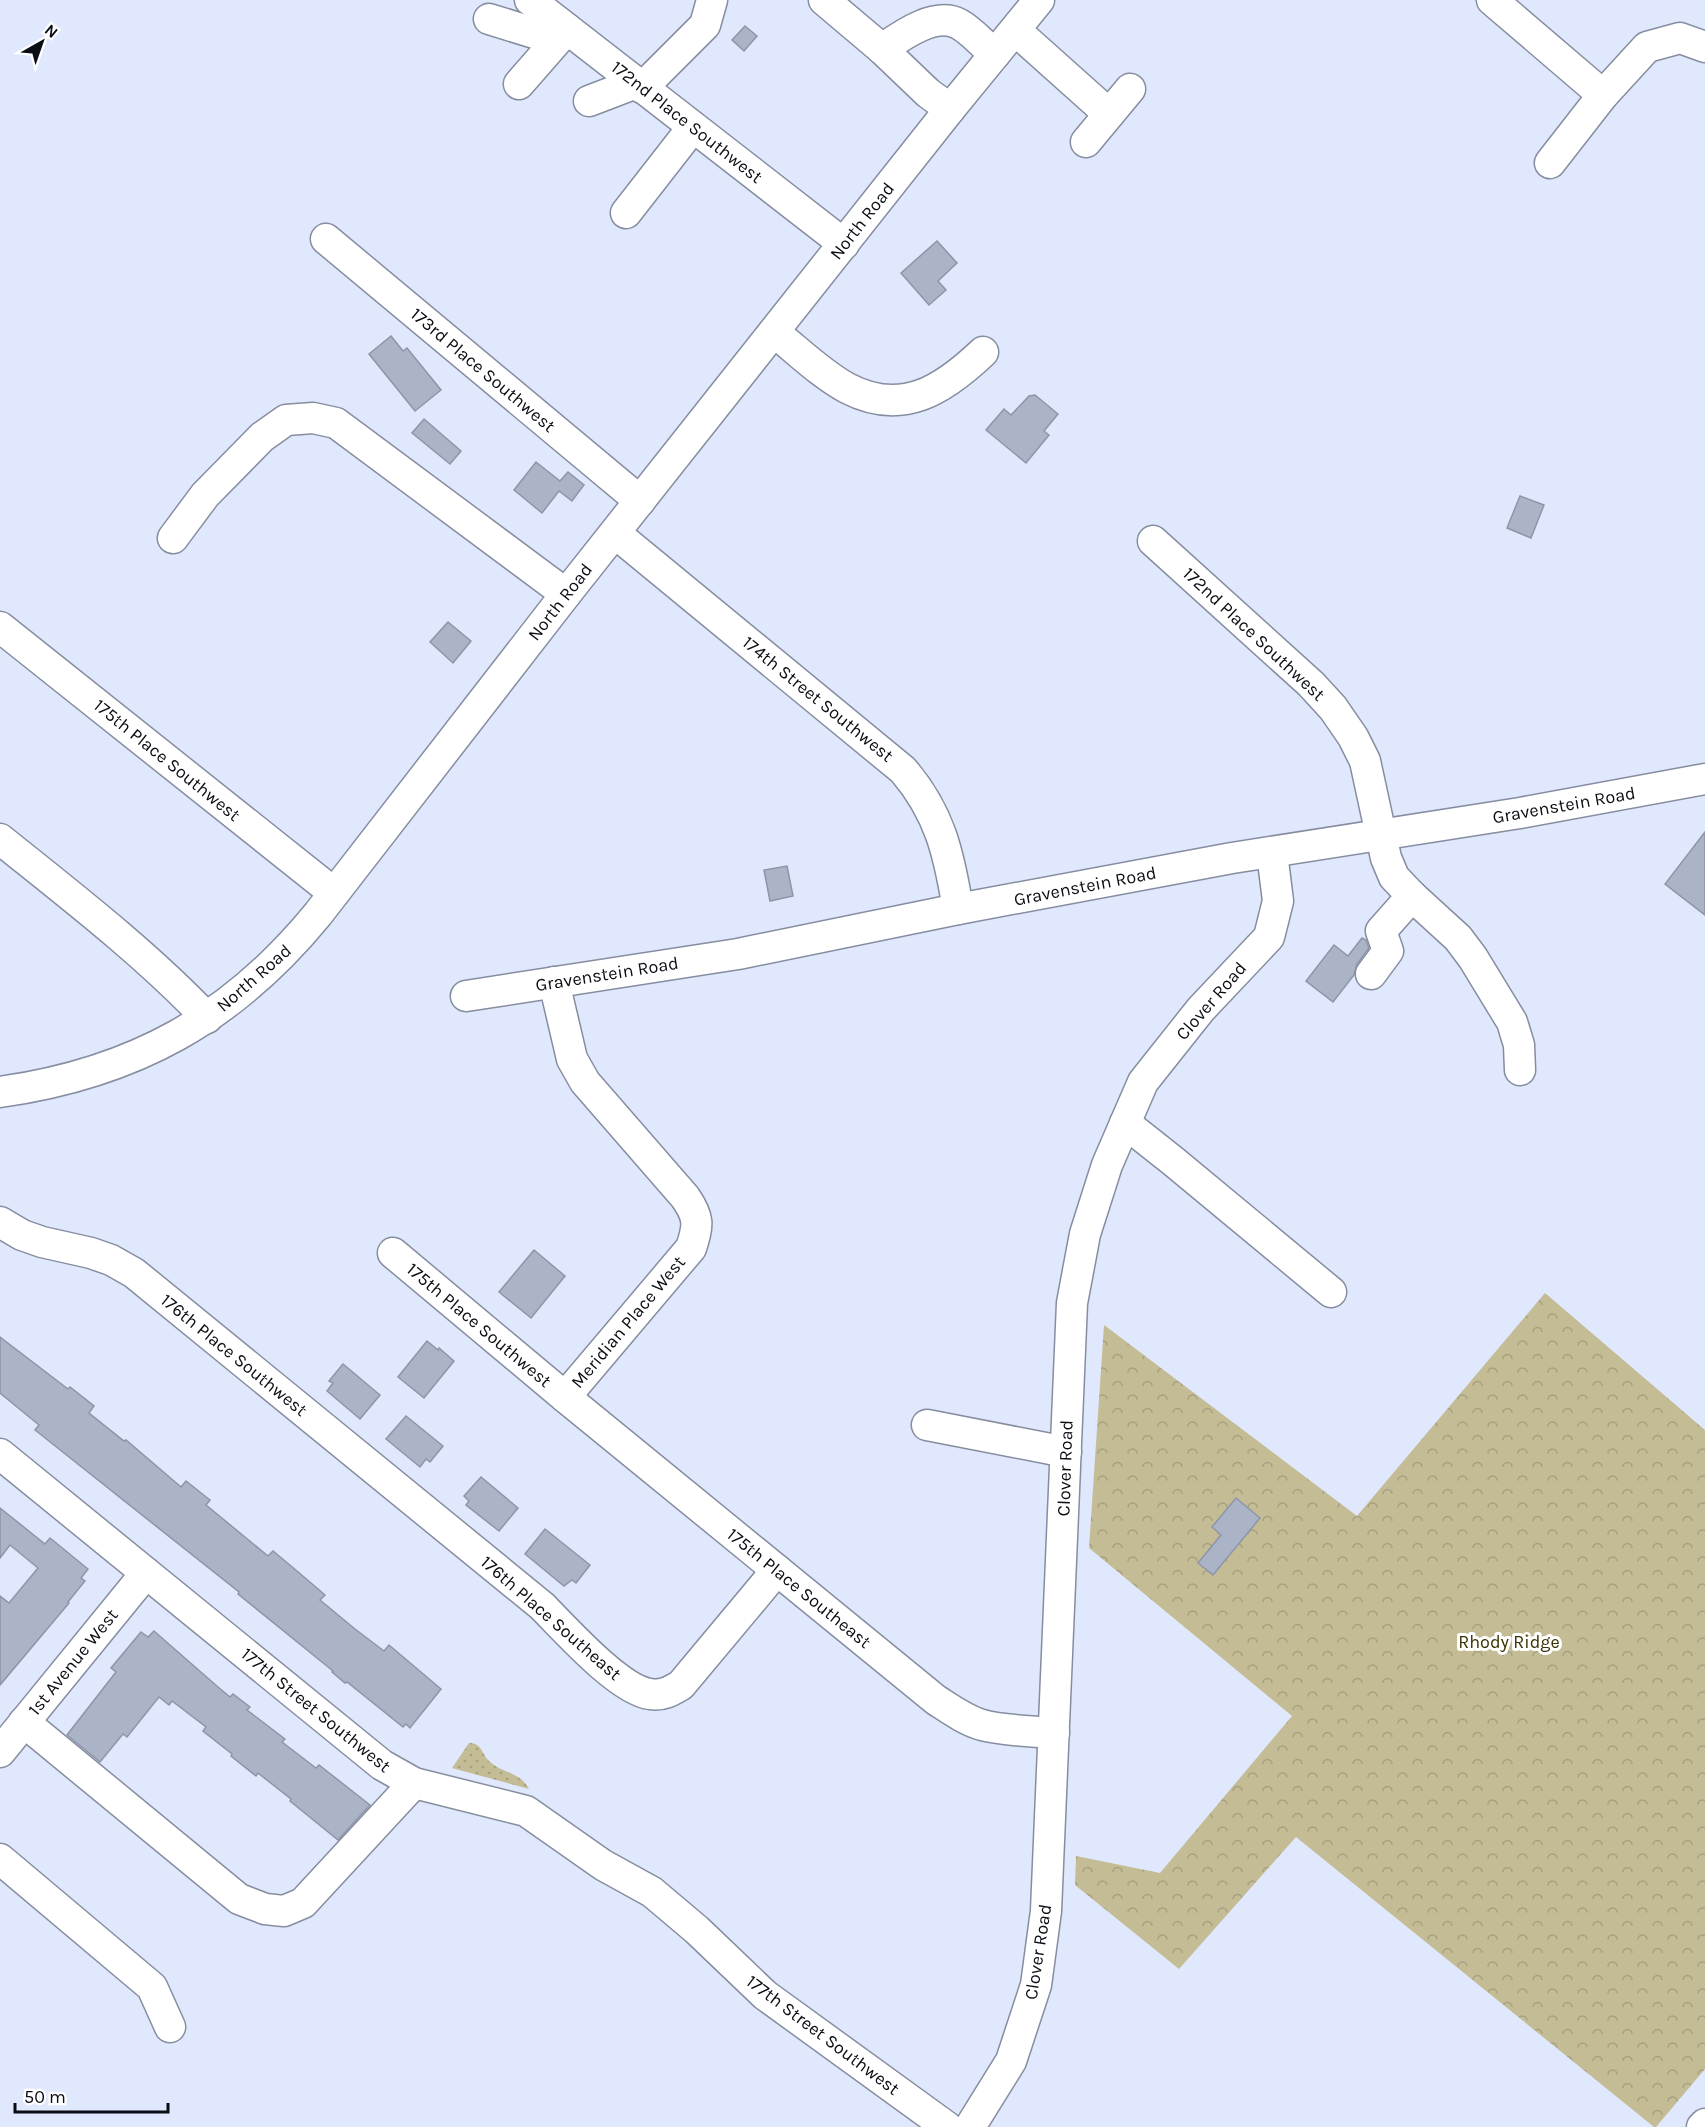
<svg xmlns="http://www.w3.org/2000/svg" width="1705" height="2127" font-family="Karla,sans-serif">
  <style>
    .grass { fill: url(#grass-dots) }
    .park { fill: url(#park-crowns) }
    .building { fill: #abb3c7; stroke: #8e95a9; stroke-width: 1.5 }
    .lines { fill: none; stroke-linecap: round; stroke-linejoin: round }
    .minor-casing { stroke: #868da0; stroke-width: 33 }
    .minor { stroke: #fff; stroke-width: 30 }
    .labels { text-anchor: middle; stroke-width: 6; stroke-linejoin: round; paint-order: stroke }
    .street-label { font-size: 18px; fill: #0b0d14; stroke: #fff }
    .park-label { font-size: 18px; fill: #393001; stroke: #fff }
  </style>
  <defs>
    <pattern id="grass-dots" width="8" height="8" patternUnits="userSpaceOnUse" patternTransform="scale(1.5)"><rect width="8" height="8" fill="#c4bc95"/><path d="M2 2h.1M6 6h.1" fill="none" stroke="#a7a080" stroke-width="1.8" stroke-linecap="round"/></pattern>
    <pattern id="park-crowns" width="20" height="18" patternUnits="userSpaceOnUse" patternTransform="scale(1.5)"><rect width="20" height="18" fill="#c4bc95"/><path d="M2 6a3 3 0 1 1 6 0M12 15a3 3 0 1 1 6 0" fill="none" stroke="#a7a080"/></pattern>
  </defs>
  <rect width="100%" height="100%" fill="#e0e8fd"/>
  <!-- grass -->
  <path class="grass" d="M 469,1743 C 482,1743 481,1753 489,1761 C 501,1773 521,1772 529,1789 L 452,1768 Z"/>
  <!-- park -->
  <polygon class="park" points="1545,1293 1705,1430 1705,2069 1656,2127 1654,2127 1296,1837 1179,1969 1075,1885 1076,1856 1160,1873 1292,1716 1089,1548 1104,1325 1357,1516"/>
  <!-- building -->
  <g class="building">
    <polygon points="745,26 757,36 744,51 732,40"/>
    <polygon points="937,241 957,263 938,281 946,290 929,305 901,273"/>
    <polygon points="391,336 403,351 407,348 441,390 415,411 369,354"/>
    <polygon points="1035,395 1058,414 1044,431 1049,435 1026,463 986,430 1004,409 1011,415 1029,396"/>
    <polygon points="424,419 461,451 450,464 412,433"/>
    <polygon points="536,462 560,481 568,472 584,485 572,501 559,491 542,513 514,490"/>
    <polygon points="1520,496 1544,505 1531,538 1507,528"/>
    <polygon points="448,622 471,641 453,663 430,642"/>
    <polygon points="1705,832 1705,915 1665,884"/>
    <polygon points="787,866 793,896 770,901 764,870"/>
    <polygon points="1362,938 1366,940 1369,948 1357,964 1354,975 1333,1002 1306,981 1334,945 1348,956"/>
    <polygon points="534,1250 565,1276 531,1318 499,1292"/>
    <polygon points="0,1337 68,1389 70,1387 94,1406 89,1413 124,1441 126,1440 181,1487 186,1481 210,1500 206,1505 268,1556 273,1551 297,1571 325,1595 320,1600 355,1629 384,1651 389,1645 441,1689 410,1728 406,1724 403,1727 347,1682 345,1683 332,1672 333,1671 238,1594 239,1592 35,1430 39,1425 0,1393"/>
    <polygon points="427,1341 438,1350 439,1348 454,1361 424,1398 398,1377"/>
    <polygon points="343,1364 380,1395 360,1419 327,1391 333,1383 329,1381"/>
    <polygon points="406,1416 443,1446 430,1462 426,1459 420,1467 386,1439"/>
    <polygon points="481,1477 518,1508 499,1531 466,1505 469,1501 464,1496"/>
    <polygon points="1236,1498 1260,1518 1213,1575 1198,1563 1221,1535 1212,1527"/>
    <polygon points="0,1508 45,1544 50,1538 88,1569 81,1578 85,1581 68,1602 69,1603 0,1685 0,1596 9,1603 38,1568 10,1545 0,1558"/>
    <polygon points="545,1529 590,1565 576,1583 572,1580 564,1586 525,1554"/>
    <polygon points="154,1631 218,1687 230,1697 233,1694 250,1707 247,1710 285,1739 282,1742 316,1768 319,1765 370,1805 338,1840 290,1801 291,1799 258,1773 256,1776 231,1756 232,1754 203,1731 206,1727 172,1701 169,1705 159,1697 127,1737 123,1734 100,1762 67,1735 116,1672 111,1668 141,1632 148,1637"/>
  </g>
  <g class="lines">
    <defs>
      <g id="minor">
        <polyline points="530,0 844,244"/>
        <polyline points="824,0 882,49 928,93 950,109"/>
        <polyline points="1492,0 1603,95"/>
        <polyline points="489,19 557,40"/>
        <polyline points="1015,30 1109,114"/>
        <path d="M 882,49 C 901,36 935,11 959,24 C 972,31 983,45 995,54"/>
        <polyline points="519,84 567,29"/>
        <polyline points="642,88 705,25 712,0"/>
        <polyline points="589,101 636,83"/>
        <polyline points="1086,142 1130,89"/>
        <polyline points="1550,163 1603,95 1647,47 1680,38 1705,47"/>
        <polyline points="626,213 693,127"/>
        <polyline points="326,239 640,501"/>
        <path d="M 774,332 C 797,350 821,374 847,388 C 902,417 943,390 983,352"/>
        <path d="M 615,533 L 903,770 C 940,813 949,854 958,909"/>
        <polyline points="173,538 205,495 262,437 286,420 313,418 336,423 566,594"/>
        <polyline points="1153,541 1311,684 1333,708 1353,737 1365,761 1386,858 1394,877 1412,896 1458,938 1473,958 1512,1022 1519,1045 1520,1070"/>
        <polyline points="0,627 334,893"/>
        <path d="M 0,839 C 71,896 144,952 207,1018"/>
        <polyline points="1371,974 1388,951 1381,931 1412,896"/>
        <path d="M 554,982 L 572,1059 L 585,1082 L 685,1197 C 699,1217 699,1225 691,1248 L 565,1397"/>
        <polyline points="466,996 738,954 958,909 1232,858 1520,813 1705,779"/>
        <path d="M 0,1092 C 134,1073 232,1019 318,914 L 566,594 L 950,109 L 1039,0"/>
        <polyline points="1125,1123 1173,1161 1331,1292"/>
        <path d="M 0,1222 L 22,1235 L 42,1242 L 91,1253 L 111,1260 L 134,1273 L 542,1606 C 565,1629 619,1690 650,1694 C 663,1696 671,1691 681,1685 L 777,1570"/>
        <path d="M 393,1253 L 565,1397 L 936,1700 C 950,1709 965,1720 982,1725 C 1005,1731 1031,1731 1054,1733"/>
        <polyline points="927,1425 1066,1452"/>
        <polyline points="0,1454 382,1765 414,1783 526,1811 603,1865 652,1892 697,1930 765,1995 947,2127"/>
        <polyline points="24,1722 239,1899 265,1909 284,1911 303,1903 414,1783"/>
        <polyline points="0,1752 146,1573"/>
        <polyline points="0,1859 152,1987 170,2027"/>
        <polyline points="970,2127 1011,2061 1036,1985 1046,1911 1072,1303 1085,1234 1107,1165 1143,1082 1201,1009 1269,937 1278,901 1272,853"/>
        <polyline points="1702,2127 1705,2124"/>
      </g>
    </defs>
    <!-- minor casing -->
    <use href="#minor" class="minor-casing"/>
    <!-- minor -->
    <use href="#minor" class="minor"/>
  </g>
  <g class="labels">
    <!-- street labels -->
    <g class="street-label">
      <text transform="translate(687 122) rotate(38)" y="6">172nd Place Southwest</text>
      <text transform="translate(862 221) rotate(-52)" y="6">North Road</text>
      <text transform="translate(483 370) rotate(40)" y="6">173rd Place Southwest</text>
      <text transform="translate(560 602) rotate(-52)" y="6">North Road</text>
      <text transform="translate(1254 634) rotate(43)" y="6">172nd Place Southwest</text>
      <text transform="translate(818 699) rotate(39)" y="6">174th Street Southwest</text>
      <text transform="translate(167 760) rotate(39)" y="6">175th Place Southwest</text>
      <text transform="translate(1564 805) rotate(-10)" y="6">Gravenstein Road</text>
      <text transform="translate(1085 886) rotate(-11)" y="6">Gravenstein Road</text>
      <text transform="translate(607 974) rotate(-9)" y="6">Gravenstein Road</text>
      <text transform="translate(254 978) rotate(-41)" y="6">North Road</text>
      <text transform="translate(1211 1001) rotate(-49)" y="6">Clover Road</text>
      <text transform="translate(628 1322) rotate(-50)" y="6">Meridian Place West</text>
      <text transform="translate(479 1325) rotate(40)" y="6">175th Place Southwest</text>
      <text transform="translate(234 1355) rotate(39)" y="6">176th Place Southwest</text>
      <text transform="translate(1065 1468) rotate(-88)" y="6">Clover Road</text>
      <text transform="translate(799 1588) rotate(39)" y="6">175th Place Southeast</text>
      <text transform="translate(551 1618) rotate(41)" y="6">176th Place Southeast</text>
      <text transform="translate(73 1662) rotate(-51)" y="6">1st Avenue West</text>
      <text transform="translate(316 1710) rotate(39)" y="6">177th Street Southwest</text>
      <text transform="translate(1038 1952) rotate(-81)" y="6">Clover Road</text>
      <text transform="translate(823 2035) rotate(37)" y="6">177th Street Southwest</text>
    </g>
    <!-- park labels -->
    <g class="park-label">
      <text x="1509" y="1648">Rhody Ridge</text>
    </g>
  </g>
  <!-- north arrow -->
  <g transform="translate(42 42) rotate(40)" stroke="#ffffff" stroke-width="4.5" paint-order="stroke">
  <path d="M0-4.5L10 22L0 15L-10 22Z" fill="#0b0d14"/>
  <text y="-9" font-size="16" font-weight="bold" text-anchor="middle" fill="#0b0d14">N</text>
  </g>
  <!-- scale -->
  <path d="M15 2103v9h153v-9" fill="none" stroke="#0b0d14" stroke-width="3"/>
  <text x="24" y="2103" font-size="18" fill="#0b0d14" stroke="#ffffff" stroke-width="4.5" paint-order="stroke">50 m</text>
</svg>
